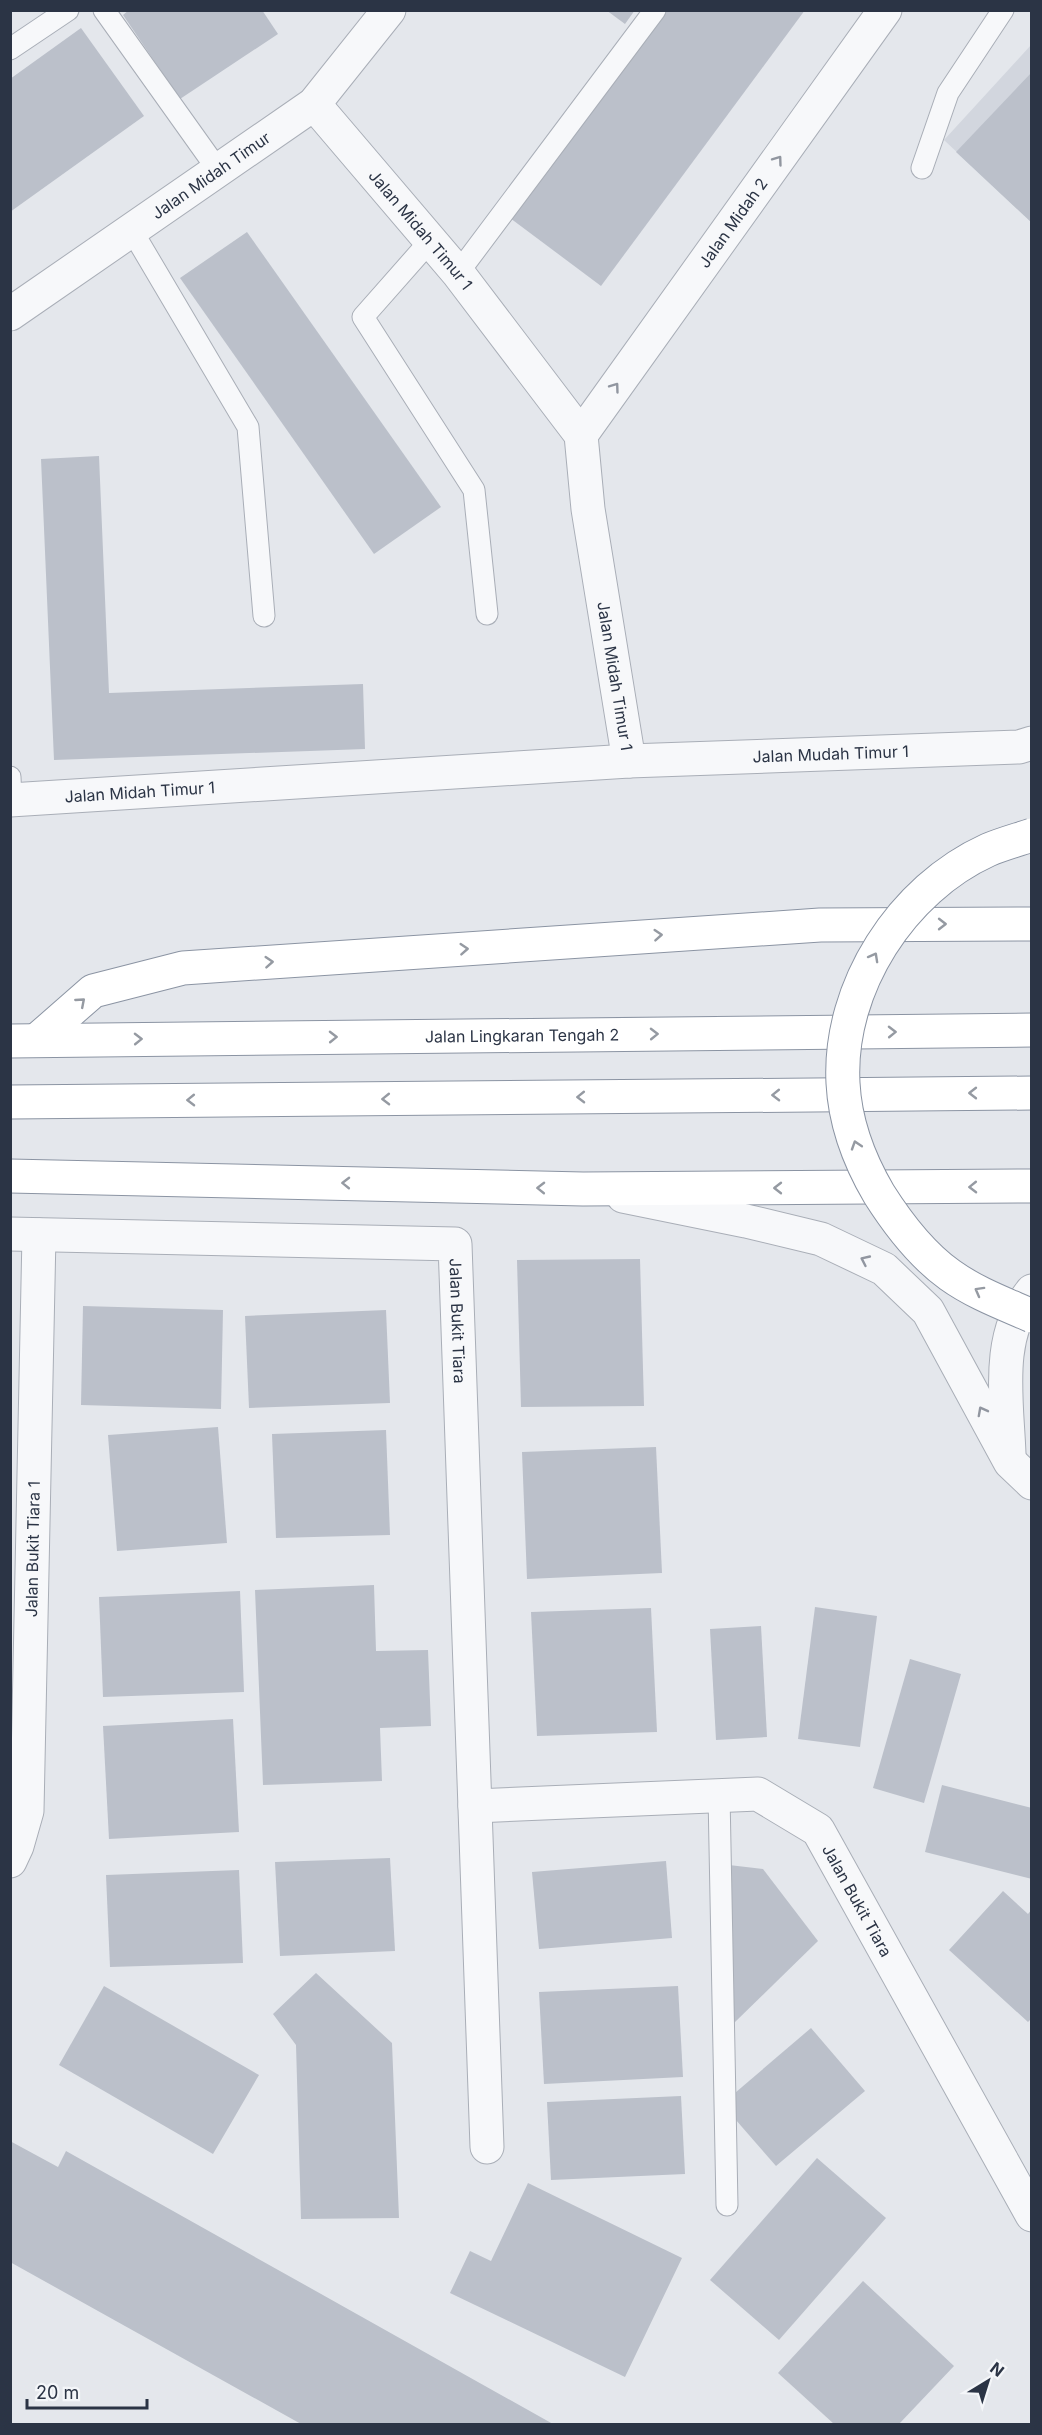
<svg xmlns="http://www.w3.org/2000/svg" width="1042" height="2435" font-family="Inter,sans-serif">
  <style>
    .built { fill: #d2d6de }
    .building { fill: #bbc0ca }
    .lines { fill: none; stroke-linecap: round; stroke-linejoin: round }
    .service-casing { stroke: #a9aeb7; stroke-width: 23 }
    .minor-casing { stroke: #a9aeb7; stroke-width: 35 }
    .trunk-casing { stroke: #8b94a3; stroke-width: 35 }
    .service { stroke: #f7f8fa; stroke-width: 21 }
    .minor { stroke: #f7f8fa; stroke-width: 33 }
    .trunk { stroke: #fff; stroke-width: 33 }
    .trunk-bridge-casing { stroke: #8b94a3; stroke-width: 35; stroke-linecap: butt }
    .trunk-bridge { stroke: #fff; stroke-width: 33 }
    .oneway { stroke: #9196a0 }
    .oneway2 { stroke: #959aa2 }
    .labels { text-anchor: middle; stroke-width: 4.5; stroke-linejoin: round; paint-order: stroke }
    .street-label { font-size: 16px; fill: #2b3445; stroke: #f4f6f9 }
  </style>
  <rect width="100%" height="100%" fill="#e4e7ec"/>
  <!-- built -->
  <polygon class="built" points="1031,45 1031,222 944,140"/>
  <!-- building -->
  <g class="building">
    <polygon points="129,10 262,10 278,34 180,99 123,15"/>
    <polygon points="606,10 635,10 625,24"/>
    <polygon points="665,10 805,10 601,286 510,218"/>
    <polygon points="81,28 144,116 10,212 10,79"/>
    <polygon points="1032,72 1032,223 956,152"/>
    <polygon points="247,232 441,507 374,554 180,278"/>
    <polygon points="99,456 109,693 363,684 365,749 54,760 41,459"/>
    <polygon points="640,1259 644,1406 521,1407 517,1260"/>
    <polygon points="83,1306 223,1310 221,1409 81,1405"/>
    <polygon points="386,1310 390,1403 249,1408 245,1316"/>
    <polygon points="218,1427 227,1543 117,1551 108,1435"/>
    <polygon points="386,1430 390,1535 276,1538 272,1434"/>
    <polygon points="656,1447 662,1573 527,1579 522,1452"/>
    <polygon points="374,1585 376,1651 428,1650 431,1726 380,1728 382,1781 263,1785 255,1590"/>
    <polygon points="240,1591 244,1692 103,1697 99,1597"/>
    <polygon points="815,1607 877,1616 860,1747 798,1739"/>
    <polygon points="651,1608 657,1732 537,1736 531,1612"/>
    <polygon points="761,1626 767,1737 716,1740 710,1629"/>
    <polygon points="910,1659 961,1674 924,1803 873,1788"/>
    <polygon points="233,1719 239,1832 109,1839 103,1726"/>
    <polygon points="942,1785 1032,1808 1032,1879 925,1852"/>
    <polygon points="390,1858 395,1951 280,1956 275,1862"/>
    <polygon points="666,1861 672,1938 539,1949 532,1872"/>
    <polygon points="729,1865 763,1869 818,1941 733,2024"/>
    <polygon points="239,1870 243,1963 110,1967 106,1875"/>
    <polygon points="1003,1891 1028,1914 1032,1909 1032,2018 1028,2022 949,1950"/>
    <polygon points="316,1973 392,2043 399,2218 301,2219 296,2045 273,2014"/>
    <polygon points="104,1986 259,2075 213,2154 59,2065"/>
    <polygon points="678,1986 683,2077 544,2084 539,1992"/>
    <polygon points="811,2028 865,2091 776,2166 722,2104"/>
    <polygon points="681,2096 685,2174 551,2180 547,2102"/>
    <polygon points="10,2141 58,2167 66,2151 553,2424 301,2424 10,2262"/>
    <polygon points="817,2158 886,2218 779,2340 710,2280"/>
    <polygon points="528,2183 682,2258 625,2377 450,2293 470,2251 491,2261"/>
    <polygon points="863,2281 954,2366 899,2424 834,2424 778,2373"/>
  </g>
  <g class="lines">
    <defs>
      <g id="service">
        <polyline points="104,10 218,170"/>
        <polyline points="10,49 68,10"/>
        <polyline points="922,168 948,93 1003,10"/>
        <polyline points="131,229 248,427 264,616"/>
        <polyline points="430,241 363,317 474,490 487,614"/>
        <polyline points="458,273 655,10"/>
        <polyline points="10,777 11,800"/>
        <polyline points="719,1795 727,2205"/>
      </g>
      <g id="minor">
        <path id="s1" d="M 314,104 L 458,273 L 581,435 L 588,509 L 629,761"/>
        <path id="s2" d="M 10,314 L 314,104 L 389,10"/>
        <path id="s3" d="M 581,435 L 885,10"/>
        <path id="s4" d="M 10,800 L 629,761 L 1019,747 L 1032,743"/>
        <polyline points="623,1196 746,1221 821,1239 884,1269 928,1311 1010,1462 1032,1483"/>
        <path id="s5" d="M 10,1234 L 455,1244 L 487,2147"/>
        <path d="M 1009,1454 C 1007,1399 995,1337 1032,1291"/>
        <path id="s6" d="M 475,1806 L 758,1794 L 818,1830 L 1032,2215"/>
        <path id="s7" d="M 10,1861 L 17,1846 L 27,1811 L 39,1235"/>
      </g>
      <g id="trunk">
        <polyline points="37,1040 93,991 183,968 820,925 1032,924"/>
        <path id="s8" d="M 10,1041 L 1032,1030"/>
        <polyline points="10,1102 1032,1093"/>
        <polyline points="10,1176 583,1189 1032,1186"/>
      </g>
    </defs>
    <!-- service casing -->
    <use href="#service" class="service-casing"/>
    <!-- minor casing -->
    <use href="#minor" class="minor-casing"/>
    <!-- trunk casing -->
    <use href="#trunk" class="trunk-casing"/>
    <!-- service -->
    <use href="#service" class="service"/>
    <!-- minor -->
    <use href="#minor" class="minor"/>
    <!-- trunk -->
    <use href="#trunk" class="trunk"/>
    <defs>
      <path id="trunk-bridge" d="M 1032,835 C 1017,840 1002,844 988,850 C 902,889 838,987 843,1083 C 845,1123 859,1160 879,1194 C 898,1224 922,1255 950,1275 C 975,1293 1005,1304 1032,1316"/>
    </defs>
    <!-- trunk-bridge casing -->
    <use href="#trunk-bridge" class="trunk-bridge-casing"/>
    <!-- trunk-bridge -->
    <use href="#trunk-bridge" class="trunk-bridge"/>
  </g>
  <!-- one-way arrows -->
  <defs><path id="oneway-chevron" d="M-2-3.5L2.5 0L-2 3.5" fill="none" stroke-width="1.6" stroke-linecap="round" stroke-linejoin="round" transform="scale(1.5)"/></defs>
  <g class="oneway">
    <use href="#oneway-chevron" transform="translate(778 160) rotate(-54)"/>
    <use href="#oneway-chevron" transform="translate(615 387) rotate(-54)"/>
    <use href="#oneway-chevron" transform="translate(865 1260) rotate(-155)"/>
    <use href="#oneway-chevron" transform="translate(982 1411) rotate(-118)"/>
  </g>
  <g class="oneway2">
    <use href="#oneway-chevron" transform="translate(942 924)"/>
    <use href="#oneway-chevron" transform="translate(658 935) rotate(-4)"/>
    <use href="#oneway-chevron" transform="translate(464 949) rotate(-4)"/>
    <use href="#oneway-chevron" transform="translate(874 957) rotate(-61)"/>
    <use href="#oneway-chevron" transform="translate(269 962) rotate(-4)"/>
    <use href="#oneway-chevron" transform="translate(81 1002) rotate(-41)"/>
    <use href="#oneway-chevron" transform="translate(892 1032) rotate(-1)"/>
    <use href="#oneway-chevron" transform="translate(654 1034) rotate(-1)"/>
    <use href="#oneway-chevron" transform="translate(333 1037) rotate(-1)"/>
    <use href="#oneway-chevron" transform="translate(138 1039) rotate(-1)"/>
    <use href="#oneway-chevron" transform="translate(973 1093) rotate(180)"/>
    <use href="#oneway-chevron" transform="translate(776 1095) rotate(179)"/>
    <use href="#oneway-chevron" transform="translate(581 1097) rotate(179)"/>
    <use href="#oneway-chevron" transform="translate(386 1099) rotate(179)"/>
    <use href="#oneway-chevron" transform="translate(191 1100) rotate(179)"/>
    <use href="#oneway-chevron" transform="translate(856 1145) rotate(-108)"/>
    <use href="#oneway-chevron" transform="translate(346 1183) rotate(-179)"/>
    <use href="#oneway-chevron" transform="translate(973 1187) rotate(179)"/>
    <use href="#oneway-chevron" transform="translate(541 1188) rotate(-179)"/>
    <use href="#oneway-chevron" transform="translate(778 1188) rotate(180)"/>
    <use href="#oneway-chevron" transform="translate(979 1291) rotate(-151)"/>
  </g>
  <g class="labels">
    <!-- street labels -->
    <g class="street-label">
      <text dy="6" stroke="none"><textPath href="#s2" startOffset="244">Jalan Midah Timur</textPath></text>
      <text dy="6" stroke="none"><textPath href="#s3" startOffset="261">Jalan Midah 2</textPath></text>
      <text dy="6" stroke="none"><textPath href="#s1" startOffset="165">Jalan Midah Timur 1</textPath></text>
      <text dy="6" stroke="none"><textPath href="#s1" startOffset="669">Jalan Midah Timur 1</textPath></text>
      <text dy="6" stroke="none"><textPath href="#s4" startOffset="822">Jalan Mudah Timur 1</textPath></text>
      <text dy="6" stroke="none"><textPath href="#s4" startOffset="130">Jalan Midah Timur 1</textPath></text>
      <text dy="6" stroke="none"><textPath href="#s8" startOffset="512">Jalan Lingkaran Tengah 2</textPath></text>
      <text dy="6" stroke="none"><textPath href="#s5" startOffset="522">Jalan Bukit Tiara</textPath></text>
      <text dy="6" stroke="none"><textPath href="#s7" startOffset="315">Jalan Bukit Tiara 1</textPath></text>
      <text dy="6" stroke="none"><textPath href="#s6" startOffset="434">Jalan Bukit Tiara</textPath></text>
    </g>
  </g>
  <!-- border -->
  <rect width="1042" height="2435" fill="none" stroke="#2b3445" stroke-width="24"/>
  <!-- north arrow -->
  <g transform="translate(988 2381) rotate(38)" stroke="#f4f6f9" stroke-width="4.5" paint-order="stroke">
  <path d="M0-4.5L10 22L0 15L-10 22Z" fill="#2b3445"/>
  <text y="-9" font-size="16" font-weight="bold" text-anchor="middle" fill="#2b3445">N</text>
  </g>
  <!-- scale -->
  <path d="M27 2399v9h120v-9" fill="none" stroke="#2b3445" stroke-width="3"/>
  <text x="36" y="2399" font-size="18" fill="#2b3445" stroke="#f4f6f9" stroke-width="4.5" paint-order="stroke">20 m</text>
</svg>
